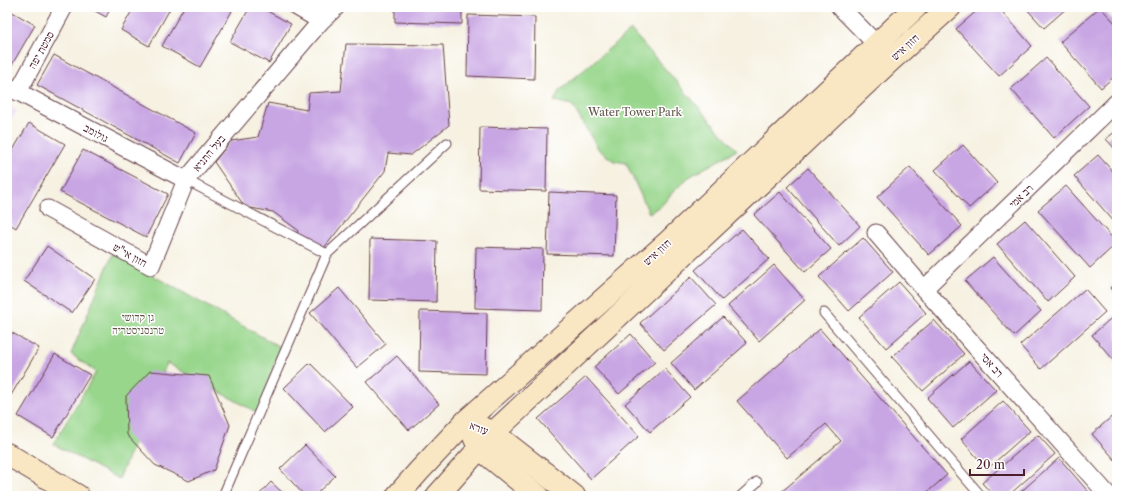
<svg xmlns="http://www.w3.org/2000/svg" width="1124" height="503" font-family="'Libre Caslon Text','Frank Ruhl Libre',serif">
  <style>
    .built { fill: #e7d2ef }
    .green { fill: #97d68b; stroke: #707a5b }
    .building { fill: #c8a5e3 }
    .lines { fill: none; stroke-linecap: round; stroke-linejoin: round }
    .lane-casing { stroke: #643e46; stroke-width: 11 }
    .street-casing { stroke: #643e46; stroke-width: 19 }
    .secondary-casing { stroke: #643e46; stroke-width: 24 }
    .lane { stroke: #fff; stroke-width: 9 }
    .street { stroke: #fff; stroke-width: 17 }
    .secondary { stroke: #f9e7c3; stroke-width: 22 }
    .labels { text-anchor: middle; stroke-width: 3; stroke-linejoin: round; paint-order: stroke }
    .street-label { font-size: 11px; fill: #4a1f2b; stroke: #fff }
    .park-label { font-size: 11px; fill: #615648; stroke: #fff }
  </style>
  <rect width="100%" height="100%" fill="#fff"/>
  <filter id="ink" filterUnits="userSpaceOnUse"><feTurbulence type="fractalNoise" baseFrequency=".025" numOctaves="2"/><feDisplacementMap in="SourceGraphic" scale="8" xChannelSelector="R" yChannelSelector="G"/><feConvolveMatrix kernelMatrix="1 2 1 2 8 2 1 2 1" color-interpolation-filters="sRGB"/></filter>
  <filter id="wash" filterUnits="userSpaceOnUse"><feTurbulence type="fractalNoise" baseFrequency=".012" numOctaves="4" result="noise"/><feDisplacementMap in="SourceGraphic" scale="16" xChannelSelector="R" yChannelSelector="G"/><feGaussianBlur stdDeviation="0.9" result="paint"/><feColorMatrix in="noise" values="0 0 0 0 0 0 0 0 0 0 0 0 0 0 0 0 0 1.4 0 .05"/><feComposite in="paint" operator="in"/></filter>
  <g filter="url(#wash)">
    <rect width="100%" height="100%" fill="#f6f1e1"/>
    <!-- built -->
    <polygon class="built" points="7,105 17,111 7,126"/>
    <!-- green -->
    <g class="green">
      <polygon points="631,30 717,128 737,150 689,177 673,192 662,205 649,213 626,163 614,161 599,150 572,105 554,101 559,91"/>
      <polygon points="113,253 280,347 258,413 167,363 119,479 53,444 96,372 71,354"/>
    </g>
    <g id="blocks">
      <!-- building -->
      <g class="building">
        <polygon points="88,7 111,7 106,17"/>
        <polygon points="134,7 171,7 149,46 121,30"/>
        <polygon points="184,7 225,7 232,11 200,67 162,46"/>
        <polygon points="250,7 260,7 291,24 269,63 230,42"/>
        <polygon points="395,7 462,7 462,24 395,22"/>
        <polygon points="981,7 998,7 1032,46 999,76 956,29"/>
        <polygon points="1025,7 1068,7 1044,28"/>
        <polygon points="1100,7 1117,25 1117,74 1101,88 1060,42"/>
        <polygon points="7,9 35,25 10,68 7,66"/>
        <polygon points="468,15 535,17 534,79 467,76"/>
        <polygon points="346,44 443,45 449,125 411,155 388,153 385,171 324,248 297,234 298,230 273,212 245,207 214,162 231,141 258,137 268,103 307,110 309,93 341,91"/>
        <polygon points="54,55 196,133 180,163 37,85"/>
        <polygon points="1046,58 1089,106 1054,138 1011,89"/>
        <polygon points="29,123 65,144 16,228 7,222 7,160"/>
        <polygon points="480,127 547,129 546,191 479,189"/>
        <polygon points="1117,130 1117,151 1106,139"/>
        <polygon points="963,145 997,183 969,208 935,170"/>
        <polygon points="83,150 168,194 146,237 60,192"/>
        <polygon points="1098,155 1117,176 1117,225 1074,176"/>
        <polygon points="910,167 962,226 929,255 877,197"/>
        <polygon points="808,168 860,226 839,246 787,187"/>
        <polygon points="1066,186 1117,243 1090,268 1038,210"/>
        <polygon points="549,192 616,195 614,256 547,254"/>
        <polygon points="780,192 831,249 805,272 754,215"/>
        <polygon points="1025,220 1075,277 1048,302 997,244"/>
        <polygon points="742,229 769,259 722,300 695,270"/>
        <polygon points="863,238 893,272 849,311 819,277"/>
        <polygon points="370,239 437,241 436,302 369,300"/>
        <polygon points="47,246 95,279 72,313 24,281"/>
        <polygon points="476,247 543,249 542,310 475,308"/>
        <polygon points="993,257 1041,311 1014,336 965,281"/>
        <polygon points="774,265 805,300 759,341 728,306"/>
        <polygon points="691,277 716,305 664,350 640,323"/>
        <polygon points="899,282 926,313 886,348 859,317"/>
        <polygon points="1117,282 1117,296 1110,288"/>
        <polygon points="339,288 386,344 357,368 310,313"/>
        <polygon points="1085,289 1105,312 1041,369 1020,345"/>
        <polygon points="420,311 487,313 486,374 419,372"/>
        <polygon points="1117,313 1117,364 1092,335"/>
        <polygon points="723,317 747,343 694,390 671,363"/>
        <polygon points="934,320 964,354 923,391 892,357"/>
        <polygon points="820,329 947,475 923,496 784,496 780,493 841,441 826,424 787,458 737,401"/>
        <polygon points="7,330 39,348 7,402"/>
        <polygon points="631,334 655,362 619,394 594,367"/>
        <polygon points="55,354 90,375 53,437 18,416"/>
        <polygon points="397,356 439,404 409,430 367,382"/>
        <polygon points="969,361 996,390 953,428 927,398"/>
        <polygon points="310,363 353,407 325,432 284,388"/>
        <polygon points="665,369 690,397 650,432 625,404"/>
        <polygon points="150,371 209,376 230,425 214,470 189,481 155,465 127,435 126,396"/>
        <polygon points="586,377 639,436 591,479 538,419"/>
        <polygon points="1003,401 1030,431 987,469 961,439"/>
        <polygon points="1117,412 1117,462 1092,434"/>
        <polygon points="1038,435 1055,454 1008,496 994,496 982,483"/>
        <polygon points="305,445 335,476 314,496 305,496 280,469"/>
        <polygon points="1059,458 1092,496 1016,496"/>
        <polygon points="271,482 286,496 258,496"/>
      </g>
    </g>
  </g>
  <g filter="url(#ink)">
    <use href="#blocks" fill-opacity="0" stroke="#643e46" stroke-width="1"/>
    <g class="lines">
      <defs>
        <g id="lane">
          <polyline points="186,180 327,254"/>
          <polyline points="824,313 981,496"/>
          <polyline points="223,496 327,254 447,143"/>
          <polyline points="741,496 757,482"/>
        </g>
        <g id="street">
          <polyline points="297,7 321,21"/>
          <polyline points="840,7 884,52"/>
          <polyline points="7,86 186,180"/>
          <polyline points="18,92 64,7"/>
          <polyline points="48,209 151,266 186,180 321,21 336,7"/>
          <polyline points="876,233 924,289 1109,496"/>
          <polyline points="924,289 1117,102"/>
        </g>
        <g id="secondary">
          <polyline points="480,427 493,433 574,496"/>
          <polyline points="473,434 479,448 538,496"/>
          <polyline points="7,454 78,496"/>
          <polyline points="397,496 419,471 466,421 669,241 916,7"/>
          <polyline points="437,496 493,433 800,146 891,60 950,7"/>
        </g>
      </defs>
      <!-- lane casing -->
      <use href="#lane" class="lane-casing"/>
      <!-- street casing -->
      <use href="#street" class="street-casing"/>
      <!-- secondary casing -->
      <use href="#secondary" class="secondary-casing"/>
      <!-- lane -->
      <use href="#lane" class="lane"/>
      <!-- street -->
      <use href="#street" class="street"/>
      <!-- secondary -->
      <use href="#secondary" class="secondary"/>
    </g>
  </g>
  <g class="labels">
    <!-- street labels -->
    <g class="street-label">
      <text transform="translate(905 47) rotate(-42)" y="4">חזון איש</text>
      <text transform="translate(41 50) rotate(-61)" y="4">סמטת יפה</text>
      <text transform="translate(96 133) rotate(28)" y="4">גולומב</text>
      <text transform="translate(209 153) rotate(-50)" y="4">בעל התניא</text>
      <text transform="translate(1021 196) rotate(-44)" y="4">רב אמי</text>
      <text transform="translate(657 252) rotate(-42)" y="4">חזון איש</text>
      <text transform="translate(130 255) rotate(29)" y="4">חזון אי"ש</text>
      <text transform="translate(992 365) rotate(48)" y="4">רב אסי</text>
      <text transform="translate(479 428) rotate(21)" y="4">עזרא</text>
    </g>
    <!-- park labels -->
    <g class="park-label">
      <text x="635" y="116">Water Tower Park</text>
      <text x="138" y="321">גן קדושי<tspan x="138" dy="13">טרנסניסטריה</tspan></text>
    </g>
  </g>
  <!-- margin -->
  <rect width="1124" height="503" fill="none" stroke="#fff" stroke-width="24"/>
  <!-- scale -->
  <path d="M970 469v6h54v-6" fill="none" stroke="#4a1f2b" stroke-width="2"/>
  <text x="976" y="469" font-size="12" fill="#4a1f2b" stroke="#ffffff" stroke-width="3" paint-order="stroke">20 m</text>
</svg>
